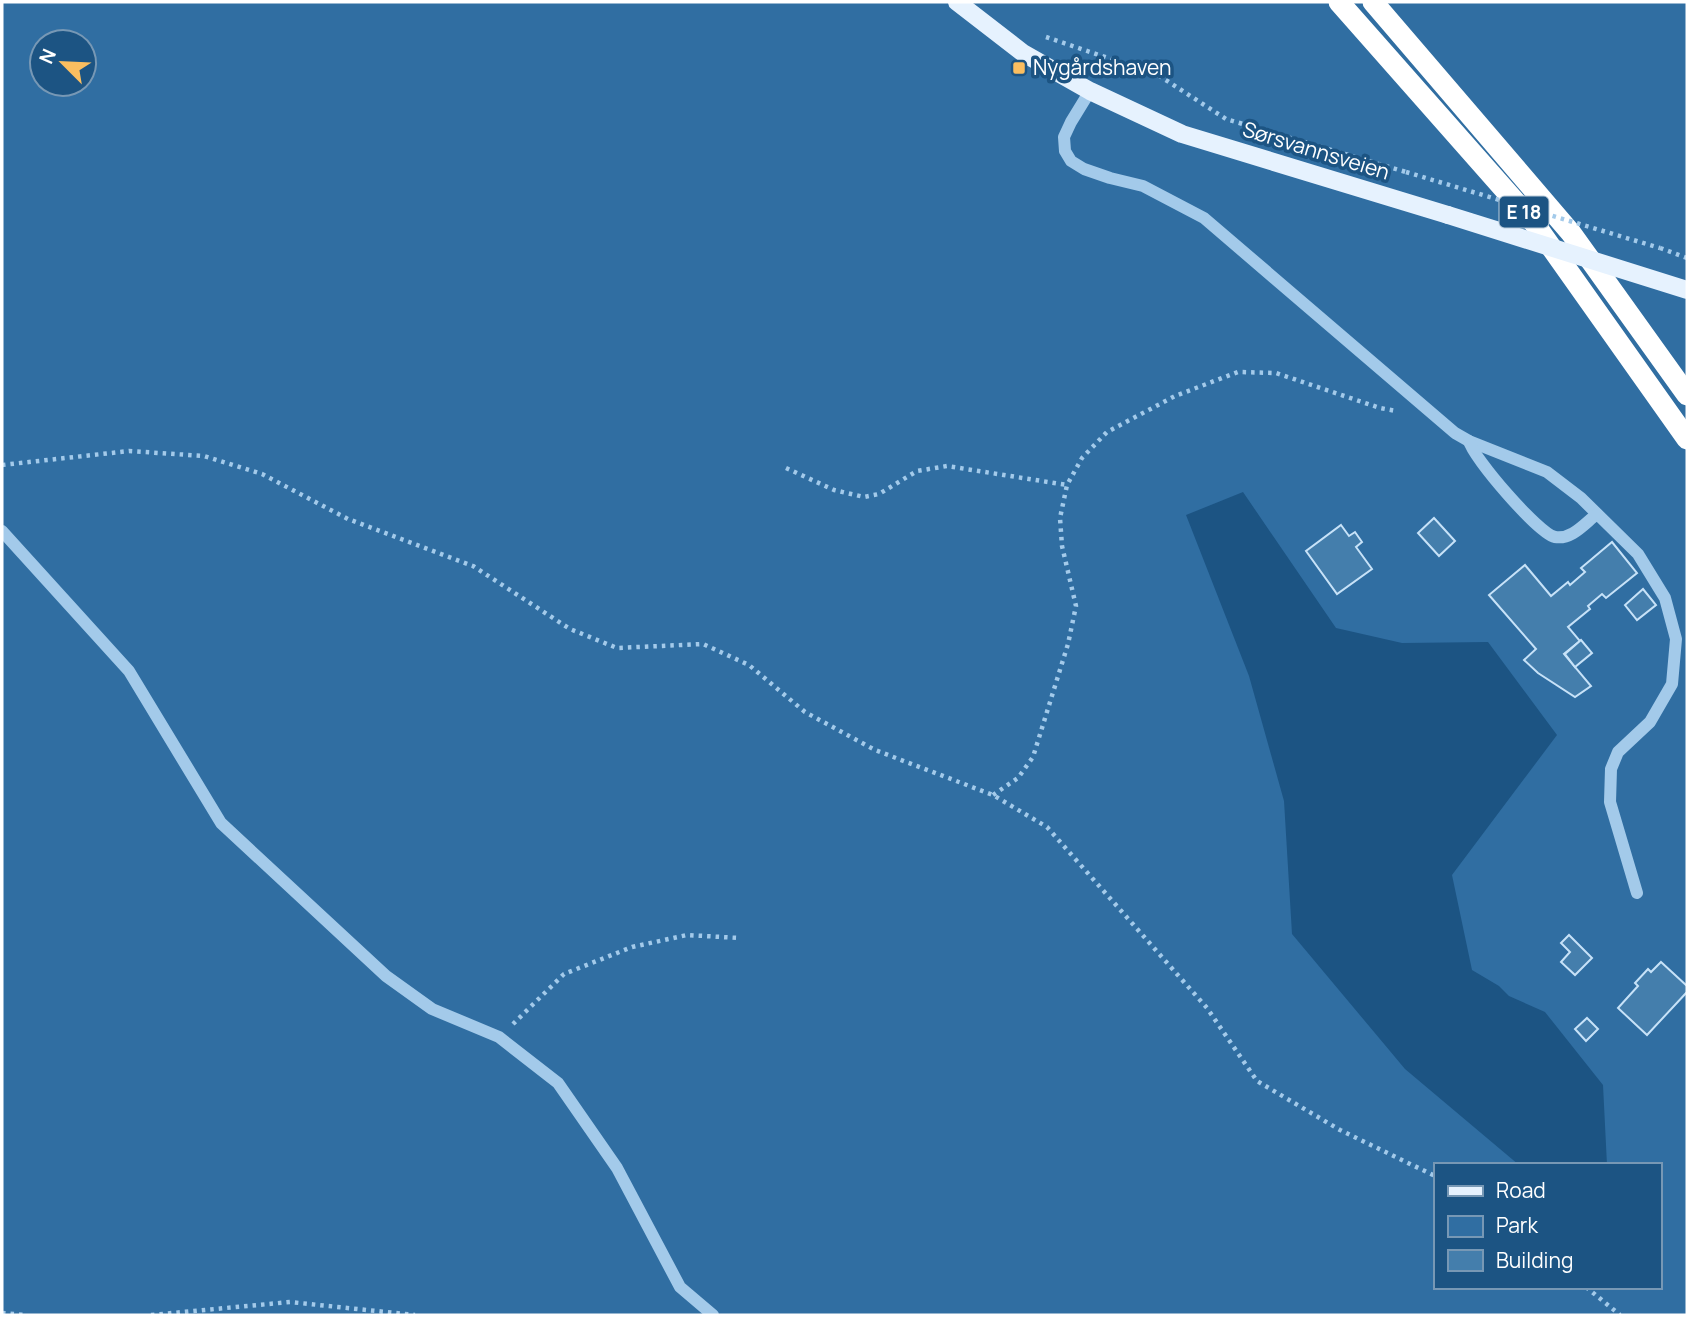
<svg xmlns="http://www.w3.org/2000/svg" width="1689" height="1317" font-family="Manrope,sans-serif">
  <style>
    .green { fill: #306ea2; fill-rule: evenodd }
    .building { fill: #447eac; stroke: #c7e2f8; stroke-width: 2 }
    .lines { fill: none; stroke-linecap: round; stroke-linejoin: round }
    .path { stroke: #a3caea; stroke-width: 4.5; stroke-dasharray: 3.5 5; stroke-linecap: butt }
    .minor { stroke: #a3caea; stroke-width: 12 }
    .major { stroke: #e6f2fe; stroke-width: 18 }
    .highway { stroke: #fff; stroke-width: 21 }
    .path-bridge { stroke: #a3caea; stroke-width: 4.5; stroke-dasharray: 3.5 5; stroke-linecap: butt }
    .major-bridge { stroke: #e6f2fe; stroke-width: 18 }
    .poi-dot { fill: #fabe60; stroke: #1c5483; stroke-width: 2.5 }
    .labels { text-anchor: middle; stroke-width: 7; stroke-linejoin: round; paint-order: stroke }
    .shield { fill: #1c5483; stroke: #bbccda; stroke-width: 2 }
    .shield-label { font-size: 19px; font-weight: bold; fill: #fff }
    .poi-label { font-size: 21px; fill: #fff; stroke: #1c5483; text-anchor: start }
    .street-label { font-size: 21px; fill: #fff; stroke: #1c5483 }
  </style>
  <rect width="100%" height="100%" fill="#1c5483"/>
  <!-- green -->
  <path class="green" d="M 2,2 L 1687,2 L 1687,1315 L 2,1315 ZM 42,42 L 84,42 L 84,84 L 42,84 ZM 1243,492 L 1336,628 L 1402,643 L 1488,642 L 1557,735 L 1452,875 L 1472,970 L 1499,986 L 1509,996 L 1545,1012 L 1603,1085 L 1607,1165 L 1659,1165 L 1659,1287 L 1435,1287 L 1435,1165 L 1519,1165 L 1405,1069 L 1292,934 L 1284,801 L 1249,676 L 1186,515 Z"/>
  <!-- building -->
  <g class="building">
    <polygon points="1434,518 1455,541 1439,556 1418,533"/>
    <polygon points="1341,525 1349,536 1355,532 1362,542 1356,547 1372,569 1337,594 1306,551"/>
    <polygon points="1612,542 1637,573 1606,598 1602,594 1588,606 1590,609 1568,627 1580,641 1564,654 1591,686 1575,697 1538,673 1524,660 1536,649 1489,595 1525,565 1551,596 1568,582 1570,585 1585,572 1581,568"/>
    <polygon points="1643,589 1656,605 1637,620 1625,605"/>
    <polygon points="1581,640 1592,653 1575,667 1565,654"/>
    <polygon points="1569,935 1592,958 1575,975 1561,962 1570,952 1561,943"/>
    <polygon points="1661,962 1687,986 1687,992 1647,1035 1618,1008 1638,986 1635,983 1648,969 1651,972"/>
    <polygon points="1587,1018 1598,1029 1586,1041 1575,1029"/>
  </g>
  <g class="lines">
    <!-- path -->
    <g class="path">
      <polyline points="1046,37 1158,75 1226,119 1406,172"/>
      <polyline points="1660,248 1687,258"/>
      <polyline points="2,465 129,451 204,456 262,474 348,519 473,566 570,629 617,648 703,644 749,665 805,712 875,750 993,795 1047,827 1207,1008 1257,1081 1340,1130 1435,1176"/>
      <polyline points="786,468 834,490 864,497 879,494 917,471 947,466 1067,485"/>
      <polyline points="993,795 1018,778 1033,757 1068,644 1076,606 1062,546 1060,518 1067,485 1082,458 1107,432 1175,396 1238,372 1276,373 1380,408 1396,411"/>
      <polyline points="513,1024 564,974 632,947 687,935 739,938"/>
      <polyline points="1586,1287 1620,1315"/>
      <polyline points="2,1313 24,1315"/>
      <polyline points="151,1315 290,1302 415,1315"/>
    </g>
    <!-- minor -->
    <g class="minor">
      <polyline points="1090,91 1071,122 1064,137 1065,151 1071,161 1084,169 1110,178 1143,186 1204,218 1455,433 1469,441 1547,472 1581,498 1638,554 1665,598 1676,639 1672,684 1650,722 1618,752 1611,769 1610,802 1637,893"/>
      <path d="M 1469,441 C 1473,458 1539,534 1555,537 C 1572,540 1585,523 1597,514"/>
      <polyline points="2,531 129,671 221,823 386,976 432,1009 499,1037 558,1083 617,1168 680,1287 713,1315"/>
    </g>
    <!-- major -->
    <polyline class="major" points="957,2 1023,53 1090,91 1182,134 1448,215"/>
    <!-- highway -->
    <g class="highway">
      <polyline points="1339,2 1534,223 1687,439"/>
      <polyline points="1373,2 1571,233 1687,395"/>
    </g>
    <!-- path-bridge -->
    <polyline class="path-bridge" points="1406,172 1660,248"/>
    <!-- major-bridge -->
    <polyline class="major-bridge" points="1448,215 1687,290"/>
  </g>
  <!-- markers -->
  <rect class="poi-dot" x="1012" y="61" width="14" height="14" rx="3.5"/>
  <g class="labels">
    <!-- shield labels -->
    <rect class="shield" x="1499.5" y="196.5" width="49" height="31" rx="5"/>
    <g class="shield-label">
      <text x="1524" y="219">E 18</text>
    </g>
    <!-- poi labels -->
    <g class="poi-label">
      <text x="1033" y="75">Nygårdshaven</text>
    </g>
    <!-- street labels -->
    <g class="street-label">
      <text transform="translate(1316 151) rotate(17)" y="7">Sørsvannsveien</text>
    </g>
  </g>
  <!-- border -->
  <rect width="1689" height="1317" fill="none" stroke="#ffffff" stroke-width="7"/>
  <!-- legend -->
  <rect x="1434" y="1163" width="228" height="126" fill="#1c5483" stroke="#7798b5" stroke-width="2"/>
  <rect x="1448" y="1186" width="35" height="10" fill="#e6f2fe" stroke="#7798b5" stroke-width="2"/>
  <text x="1496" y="1198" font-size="21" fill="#ffffff">Road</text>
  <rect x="1448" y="1216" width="35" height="21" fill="#306ea2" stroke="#7798b5" stroke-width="2"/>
  <text x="1496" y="1233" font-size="21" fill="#ffffff">Park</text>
  <rect x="1448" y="1250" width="35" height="21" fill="#447eac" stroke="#7798b5" stroke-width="2"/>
  <text x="1496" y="1268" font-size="21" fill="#ffffff">Building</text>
  <!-- north arrow -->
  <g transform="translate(63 63) rotate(294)"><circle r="33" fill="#1c5483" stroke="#7798b5" stroke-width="2"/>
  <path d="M0-5L12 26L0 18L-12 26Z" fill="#fabe60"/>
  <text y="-10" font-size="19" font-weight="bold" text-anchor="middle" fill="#ffffff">N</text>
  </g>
</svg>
